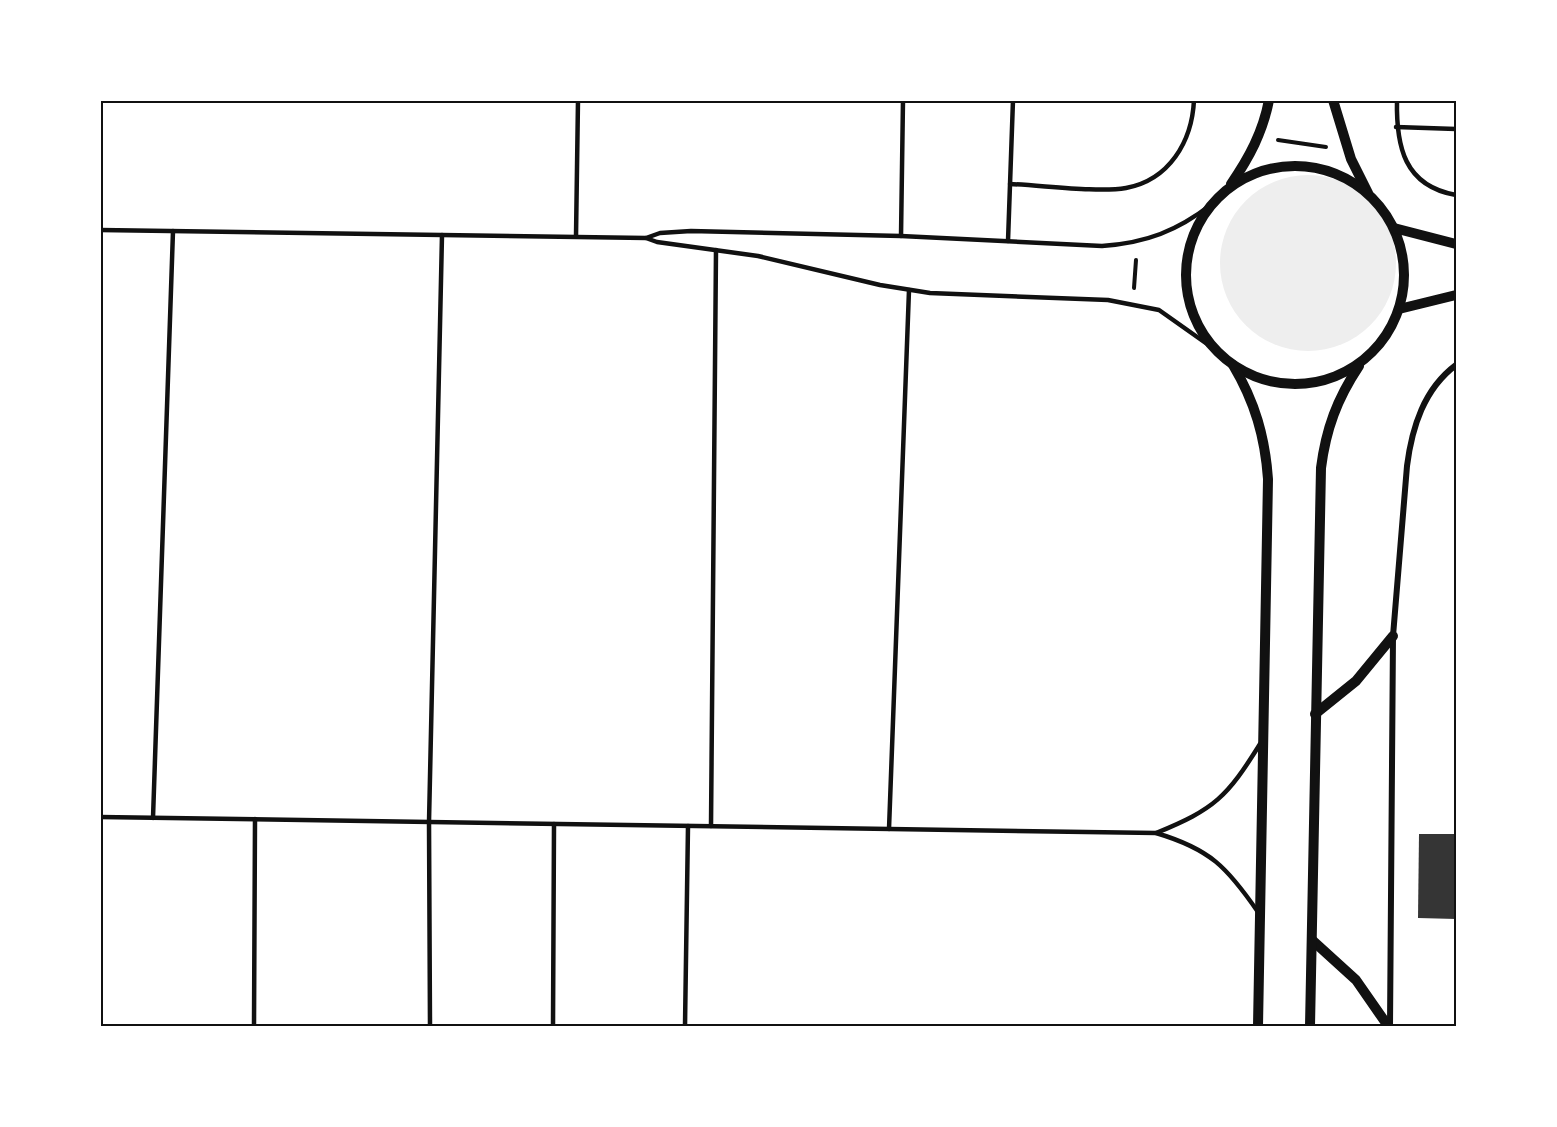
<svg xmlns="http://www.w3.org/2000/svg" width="1557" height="1127" font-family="'Noto Serif',serif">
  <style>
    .green { fill: #eee }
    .building { fill: #353535 }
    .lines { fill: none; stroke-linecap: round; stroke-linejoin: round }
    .path { stroke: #111; stroke-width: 4 }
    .service { stroke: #111; stroke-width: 4.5 }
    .minor { stroke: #111; stroke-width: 6 }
    .tertiary { stroke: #111; stroke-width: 10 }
    .neatline { fill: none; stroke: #111; stroke-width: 2 }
  </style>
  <rect width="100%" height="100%" fill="#fff"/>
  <!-- green -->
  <circle class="green" cx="1308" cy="263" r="88"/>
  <!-- building -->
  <polygon class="building" points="1419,834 1456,834 1456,919 1418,918"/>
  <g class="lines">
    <!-- path -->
    <g class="path">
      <polyline points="1278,140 1326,147"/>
      <polyline points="1134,288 1136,260"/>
    </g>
    <!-- service -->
    <g class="service">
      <path d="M 1397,100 C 1396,146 1404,186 1456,195"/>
      <polyline points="1396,127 1456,129"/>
      <path d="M 1010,184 C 1041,185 1098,193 1126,188 C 1169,180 1192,142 1194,100"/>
      <path d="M 100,230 L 646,238 L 660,233 L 691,231 L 901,236 L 1102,246 C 1146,243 1177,231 1212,204"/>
      <polyline points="576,236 578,100"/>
      <polyline points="901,236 903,100"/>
      <polyline points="646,238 657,242 758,256 880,285 930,293 1108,300 1159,310 1217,351"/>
      <polyline points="1008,241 1013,100"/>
      <path d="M 100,817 L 1156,833 C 1210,849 1227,867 1258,912"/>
      <polyline points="153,818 173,231"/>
      <polyline points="711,826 716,250"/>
      <polyline points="889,829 909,290"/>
      <path d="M 1156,833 C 1215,809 1227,797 1260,744"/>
      <polyline points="254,1026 255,819"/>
      <polyline points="430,1026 429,822 442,235"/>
      <polyline points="553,1026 554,824"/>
      <polyline points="685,1026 688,826"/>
    </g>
    <!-- minor -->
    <path class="minor" d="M 1390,1026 L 1393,636 L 1407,466 C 1412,427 1424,389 1456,365"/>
    <!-- tertiary -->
    <g class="tertiary">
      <polyline points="1333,100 1351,159 1368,193"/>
      <circle cx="1295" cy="275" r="109"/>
      <path d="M 1231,184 C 1249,158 1263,132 1269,100"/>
      <polyline points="1394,228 1456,244"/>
      <polyline points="1399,309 1456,295"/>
      <path d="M 1233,365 C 1255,402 1265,437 1268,479 L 1258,1026"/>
      <polyline points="1315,714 1356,681 1393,636"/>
      <polyline points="1312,940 1356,980 1388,1026"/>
      <path d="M 1310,1026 L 1321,468 C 1326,429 1337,399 1359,366"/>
    </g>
  </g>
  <!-- border -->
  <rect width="1557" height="1127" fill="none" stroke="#ffffff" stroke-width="204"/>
  <rect x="102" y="102" width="1353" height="923" class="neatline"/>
</svg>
